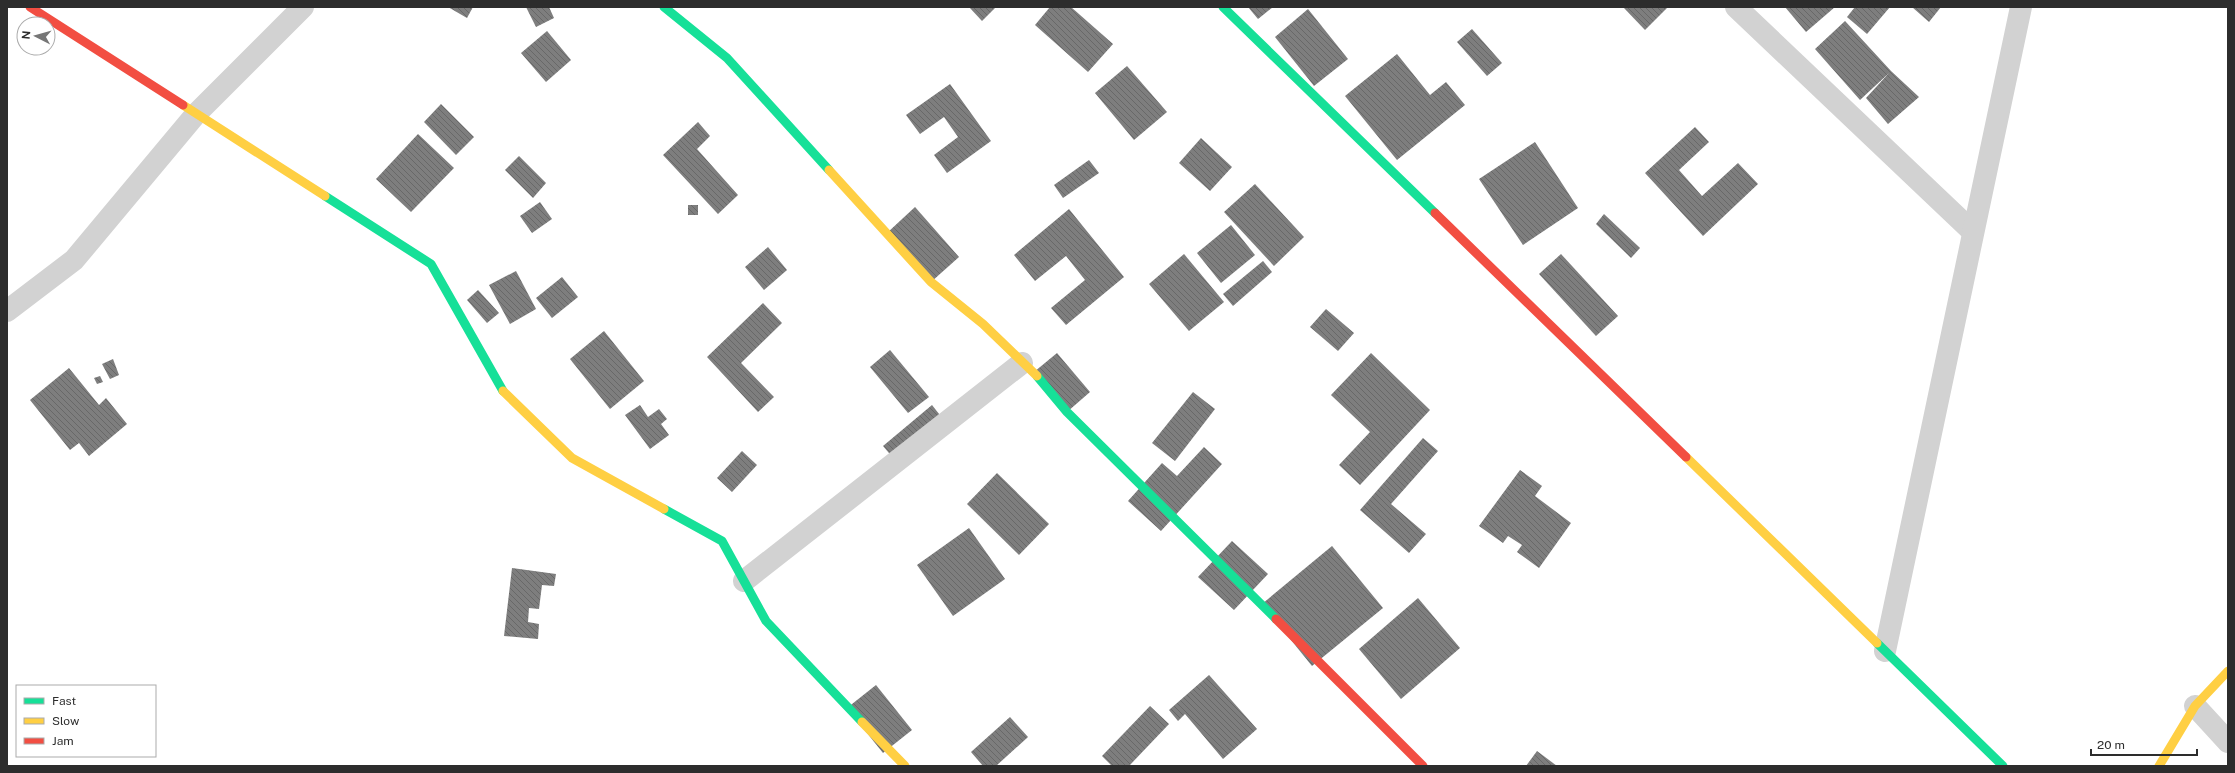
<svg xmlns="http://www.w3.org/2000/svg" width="2235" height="773" font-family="'Public Sans',sans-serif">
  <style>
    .building { fill: url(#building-back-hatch) }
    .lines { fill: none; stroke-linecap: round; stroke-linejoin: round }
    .street { stroke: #d2d2d2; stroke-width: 22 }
    .fast { stroke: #16e098; stroke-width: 9 }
    .slow { stroke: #ffcf43; stroke-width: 9 }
    .jam { stroke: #f24e42; stroke-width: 9 }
  </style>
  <defs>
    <pattern id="building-back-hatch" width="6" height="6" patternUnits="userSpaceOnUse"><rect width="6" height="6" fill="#7e7e7e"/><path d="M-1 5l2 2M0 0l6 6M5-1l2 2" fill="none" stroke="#686868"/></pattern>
  </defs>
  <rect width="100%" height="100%" fill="#fff"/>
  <!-- building -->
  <g class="building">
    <polygon points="448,7 473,7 467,18"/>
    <polygon points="526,7 549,7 554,18 536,27"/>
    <polygon points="969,7 996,7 982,21"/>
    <polygon points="1050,7 1071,7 1113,44 1088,72 1035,25"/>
    <polygon points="1248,7 1273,7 1258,19"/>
    <polygon points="1623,7 1666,7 1667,8 1645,30"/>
    <polygon points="1785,7 1835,7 1806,32"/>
    <polygon points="1855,7 1890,7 1867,34 1847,17"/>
    <polygon points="1912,7 1941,7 1929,22"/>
    <polygon points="1308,9 1348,59 1314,86 1275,37"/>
    <polygon points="1845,21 1891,71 1919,97 1888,124 1866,98 1889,73 1860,100 1815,49"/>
    <polygon points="1472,29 1502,63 1487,76 1457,42"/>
    <polygon points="547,31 571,60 546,82 521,53"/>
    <polygon points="1397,54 1430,95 1446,82 1465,105 1397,160 1345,96"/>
    <polygon points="1127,66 1167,112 1134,140 1095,93"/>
    <polygon points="950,84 991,141 947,173 934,155 958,137 944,117 920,134 906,115"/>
    <polygon points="441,104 474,137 456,155 424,122"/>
    <polygon points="698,122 710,136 697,149 738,195 718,214 663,155"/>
    <polygon points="1695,127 1709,142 1679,170 1702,196 1738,163 1758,184 1703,236 1645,173"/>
    <polygon points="418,134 454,168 411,212 376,179"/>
    <polygon points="1201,138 1232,167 1210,191 1179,163"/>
    <polygon points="1535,142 1578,208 1523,245 1479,179"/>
    <polygon points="519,156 546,183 533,198 505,170"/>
    <polygon points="1089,160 1099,173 1063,198 1054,185"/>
    <polygon points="1255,184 1304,237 1274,266 1224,212"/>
    <polygon points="540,202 552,219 532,233 520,216"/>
    <rect x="688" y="205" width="10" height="10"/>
    <polygon points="915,207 959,257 931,282 887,233"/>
    <polygon points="1069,209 1124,277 1066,325 1051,308 1085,280 1066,256 1035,281 1014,255"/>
    <polygon points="1604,214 1640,248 1631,258 1596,224"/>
    <polygon points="1231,225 1255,255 1221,283 1197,253"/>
    <polygon points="768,247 787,270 764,290 745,267"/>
    <polygon points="1184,254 1224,302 1189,331 1149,284"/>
    <polygon points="1561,254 1618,316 1596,336 1539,274"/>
    <polygon points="1263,261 1272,272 1233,306 1223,294"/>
    <polygon points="516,271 536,309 510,324 489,285"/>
    <polygon points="562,277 578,297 552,318 536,298"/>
    <polygon points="478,290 499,313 487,323 467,300"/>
    <polygon points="763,303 782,323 741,363 774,397 758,412 707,357"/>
    <polygon points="1326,309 1354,333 1338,351 1310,327"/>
    <polygon points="604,331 644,381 610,409 570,359"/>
    <polygon points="890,350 929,397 908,413 870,367"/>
    <polygon points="1057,353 1090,392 1067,412 1034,372"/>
    <polygon points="1371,353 1430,410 1360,485 1339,465 1370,432 1331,395"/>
    <polygon points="113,359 119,375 110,379 102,364"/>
    <polygon points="69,368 99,405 106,398 127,424 89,456 79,443 70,450 30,400"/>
    <polygon points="100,376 103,382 97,384 94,378"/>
    <polygon points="1193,392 1215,409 1175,461 1152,443"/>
    <polygon points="640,405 648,417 659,409 667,419 661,424 669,435 650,449 625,415"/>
    <polygon points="932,405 943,419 894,459 883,446"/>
    <polygon points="1423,438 1438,451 1391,504 1426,534 1409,553 1360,510"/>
    <polygon points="1204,447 1222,464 1161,531 1128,501 1162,463 1177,476"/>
    <polygon points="742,451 757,465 732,492 717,478"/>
    <polygon points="1520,470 1542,486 1535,496 1571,523 1539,568 1517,552 1522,545 1508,536 1503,543 1479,526"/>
    <polygon points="997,473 1049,524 1019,555 967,504"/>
    <polygon points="969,528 1005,579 953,616 917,565"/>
    <polygon points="1232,541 1268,574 1234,610 1198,577"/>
    <polygon points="1332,546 1383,608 1312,666 1262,604"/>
    <polygon points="512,568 556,574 554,586 542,585 539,609 529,608 528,622 539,624 538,639 504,636"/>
    <polygon points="1418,598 1460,648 1401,699 1359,649"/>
    <polygon points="1209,675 1257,729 1223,759 1185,714 1178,721 1169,710"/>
    <polygon points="876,685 912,730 883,753 847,708"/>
    <polygon points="1150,706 1169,724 1129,766 1112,766 1102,756"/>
    <polygon points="1010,717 1028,737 996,766 983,766 971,752"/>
    <polygon points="1537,751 1557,766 1526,766"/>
  </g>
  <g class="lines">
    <!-- street -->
    <g class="street">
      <polyline points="1736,7 1973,232"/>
      <polyline points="7,311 74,260 196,114 303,7"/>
      <polyline points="744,581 1022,363"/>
      <polyline points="1885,651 2021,7"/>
      <polyline points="2195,706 2228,742"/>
    </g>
    <!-- fast -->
    <g class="fast">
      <polyline points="664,7 727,58 829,170"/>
      <polyline points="1223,7 1435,213"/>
      <polyline points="325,196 431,264 503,391"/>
      <polyline points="1037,376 1067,412 1276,619"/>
      <polyline points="664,509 722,541 766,621 862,722"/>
      <polyline points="1877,643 2003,766"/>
    </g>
    <!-- slow -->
    <g class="slow">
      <polyline points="183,105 325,196"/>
      <polyline points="829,170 931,282 983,324 1037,376"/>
      <polyline points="503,391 572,458 664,509"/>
      <polyline points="1686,457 1877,643"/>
      <polyline points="862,722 905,766"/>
      <polyline points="2159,766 2195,706 2228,671"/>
    </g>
    <!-- jam -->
    <g class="jam">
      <polyline points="30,7 183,105"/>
      <polyline points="1435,213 1686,457"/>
      <polyline points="1276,619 1423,766"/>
    </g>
  </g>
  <!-- border -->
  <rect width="2235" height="773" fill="none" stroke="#2d2d2d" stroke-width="16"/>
  <!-- legend -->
  <rect x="16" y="685" width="140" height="72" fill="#ffffff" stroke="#ababab"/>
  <rect x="24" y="698" width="20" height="6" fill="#16e098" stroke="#ababab"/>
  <text x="52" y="705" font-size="12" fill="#2d2d2d">Fast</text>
  <rect x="24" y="718" width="20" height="6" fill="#ffcf43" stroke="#ababab"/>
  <text x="52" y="725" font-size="12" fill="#2d2d2d">Slow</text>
  <rect x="24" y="738" width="20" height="6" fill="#f24e42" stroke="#ababab"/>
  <text x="52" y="745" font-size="12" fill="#2d2d2d">Jam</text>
  <!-- north arrow -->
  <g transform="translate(36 36) rotate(276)"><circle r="19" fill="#ffffff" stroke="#ababab"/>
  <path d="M0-3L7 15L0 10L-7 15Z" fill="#767676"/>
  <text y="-6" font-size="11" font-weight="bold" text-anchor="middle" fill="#2d2d2d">N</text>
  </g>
  <!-- scale -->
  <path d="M2091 749v6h106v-6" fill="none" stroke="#2d2d2d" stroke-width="2"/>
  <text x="2097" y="749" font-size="12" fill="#2d2d2d" stroke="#ffffff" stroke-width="3" paint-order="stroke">20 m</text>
</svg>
